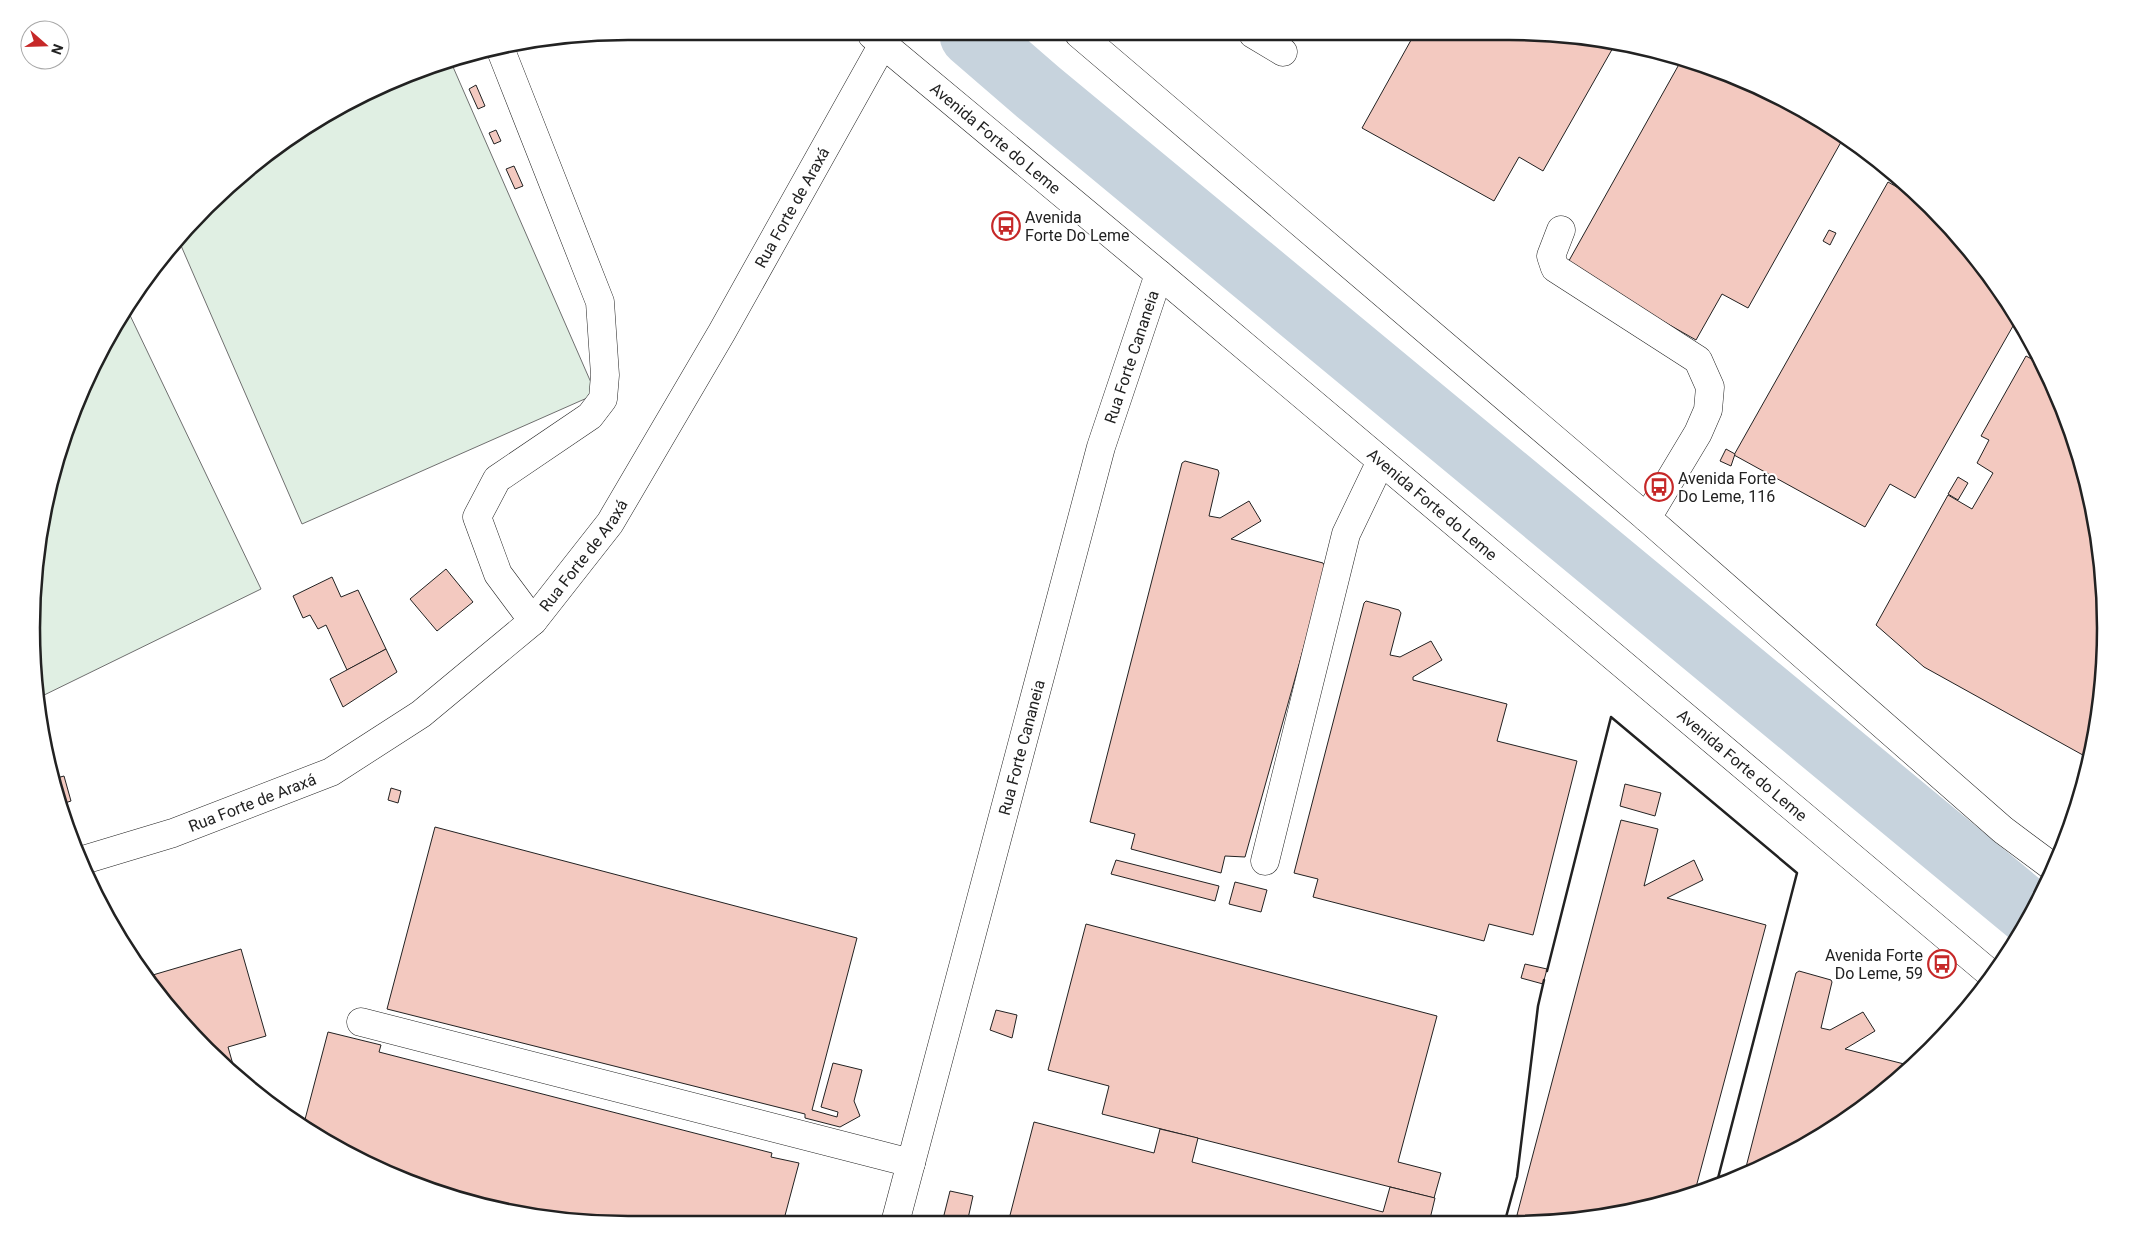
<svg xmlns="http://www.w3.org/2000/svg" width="2137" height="1256" font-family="Roboto,sans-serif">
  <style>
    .green { fill: #e0efe3; stroke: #6f6f6f }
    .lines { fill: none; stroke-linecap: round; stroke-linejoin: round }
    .river { stroke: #c7d3dd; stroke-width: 65 }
    .building { fill: #f3c9c0; stroke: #222 }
    .minor-casing { stroke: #222; stroke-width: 29 }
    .major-casing { stroke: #222; stroke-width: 29 }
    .minor { stroke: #fff; stroke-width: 28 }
    .major { stroke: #fff; stroke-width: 28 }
    .wall { stroke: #222; stroke-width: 2.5 }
    .labels { text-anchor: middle; stroke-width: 4; stroke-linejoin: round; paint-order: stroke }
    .street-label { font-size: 16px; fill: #222; stroke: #fff }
    .poi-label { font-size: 16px; fill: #222; stroke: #fff; text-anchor: start }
    .rim { fill: none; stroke: #222; stroke-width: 2.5 }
  </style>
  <rect width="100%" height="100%" fill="#fff"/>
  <!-- green -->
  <g class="green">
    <polygon points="450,60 596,394 302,524 179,241 265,154 364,93 436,63"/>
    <polygon points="127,309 261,589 36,699 31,628 43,512 63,436 93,364"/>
  </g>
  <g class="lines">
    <!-- river -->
    <polyline class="river" points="972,35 1038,92 2030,913"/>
  </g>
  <!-- building -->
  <g class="building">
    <polygon points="1415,33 1548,33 1614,46 1543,171 1519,157 1494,201 1362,128"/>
    <polygon points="1682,59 1701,63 1845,135 1748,308 1722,294 1696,340 1566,266"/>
    <polygon points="476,85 485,106 478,109 469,89"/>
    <polygon points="496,130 501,141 494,144 489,133"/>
    <polygon points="514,166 523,186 515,189 506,169"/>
    <polygon points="1888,182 1932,207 2005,297 2017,319 1915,498 1890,484 1865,527 1734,455"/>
    <polygon points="1829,230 1836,233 1830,245 1823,241"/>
    <polygon points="2026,356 2041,364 2060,400 2094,512 2106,628 2094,745 2090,759 1924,667 1876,625 1948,495 1972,509 1993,473 1977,463 1989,440 1981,436"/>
    <polygon points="1726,449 1735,454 1731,466 1720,461"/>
    <polygon points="1185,461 1218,470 1219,473 1209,516 1220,518 1249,501 1261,521 1231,539 1323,563 1326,568 1245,857 1225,856 1221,873 1131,849 1135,834 1090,822 1182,463"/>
    <polygon points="1958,477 1968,483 1958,500 1948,494"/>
    <polygon points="446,569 473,602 437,631 410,599"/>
    <polygon points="332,577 341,597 358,590 386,649 347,670 326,625 318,629 310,615 303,618 293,596"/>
    <polygon points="1366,601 1399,610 1401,613 1390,655 1400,657 1431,641 1442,660 1413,677 1413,680 1507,704 1497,741 1577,761 1533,935 1489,924 1484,941 1313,897 1318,879 1294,873 1364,603"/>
    <polygon points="386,649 397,672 343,707 330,679"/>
    <polygon points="64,776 71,801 59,805 53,779"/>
    <polygon points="1625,784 1661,793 1655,816 1620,806"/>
    <polygon points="391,788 401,791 398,803 388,800"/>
    <polygon points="1621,820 1658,829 1644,886 1694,860 1703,880 1667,898 1766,925 1695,1191 1664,1204 1654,1206 1647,1204 1647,1207 1548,1223 1517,1215"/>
    <polygon points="435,827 857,938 812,1110 837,1117 838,1112 821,1107 833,1063 862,1070 854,1101 860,1116 840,1127 805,1118 805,1114 387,1009"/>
    <polygon points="1116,860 1219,886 1215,901 1111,874"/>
    <polygon points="1235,882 1267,890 1261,912 1229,904"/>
    <polygon points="1086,924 1437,1016 1398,1162 1441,1173 1434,1198 1102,1114 1109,1086 1048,1070"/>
    <polygon points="241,949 266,1036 228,1047 236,1075 206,1050 154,991 146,977"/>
    <polygon points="1525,964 1547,969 1543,984 1521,978"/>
    <polygon points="1799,971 1831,980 1832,982 1821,1028 1830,1030 1863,1012 1875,1031 1845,1049 1912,1066 1903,1076 1807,1145 1745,1171 1796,973"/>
    <polygon points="996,1010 1017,1015 1012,1038 990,1030"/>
    <polygon points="328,1032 381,1045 379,1052 772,1153 771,1157 799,1163 783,1223 589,1223 436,1193 303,1127"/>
    <polygon points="1034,1122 1154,1153 1160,1129 1198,1138 1192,1162 1383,1212 1390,1187 1435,1198 1429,1223 1008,1223"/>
    <polygon points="950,1191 973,1196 967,1223 942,1223"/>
    <polygon points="1506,1217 1528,1223 1505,1223"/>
  </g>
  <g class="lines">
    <defs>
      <g id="minor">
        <polyline points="1253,34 1283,52"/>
        <polyline points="500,48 600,302 605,375 603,399 590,416 497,479 477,517 498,574 533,621"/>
        <polyline points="1561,230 1551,256 1555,268 1698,360 1710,387 1708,410 1698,433 1647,518"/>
        <path id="s1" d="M 80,861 L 173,833 L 331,772 L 421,714 L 533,621 L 610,523 L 722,332 L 888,35"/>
        <polyline points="1265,861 1346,534 1381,461"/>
        <polyline points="361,1022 911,1163"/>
        <path id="s2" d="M 895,1223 L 1101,447 L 1159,274"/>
      </g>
      <g id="major">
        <polyline points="1079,34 1647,518 2003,830 2054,868"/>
        <path id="s3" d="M 872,35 L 1159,274 L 1992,975"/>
      </g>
    </defs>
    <!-- minor casing -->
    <use href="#minor" class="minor-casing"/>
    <!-- major casing -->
    <use href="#major" class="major-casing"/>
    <!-- minor -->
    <use href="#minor" class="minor"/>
    <!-- major -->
    <use href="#major" class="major"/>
    <!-- wall -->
    <g class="wall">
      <polyline points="1547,971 1611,717 1797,873 1717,1182"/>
      <polyline points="1508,1218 1506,1217 1517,1177 1538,1006 1544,980"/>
    </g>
  </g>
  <!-- icons -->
  <defs>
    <symbol id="bus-ring" viewBox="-11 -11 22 22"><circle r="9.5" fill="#fff" stroke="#c62828" stroke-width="1.5"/><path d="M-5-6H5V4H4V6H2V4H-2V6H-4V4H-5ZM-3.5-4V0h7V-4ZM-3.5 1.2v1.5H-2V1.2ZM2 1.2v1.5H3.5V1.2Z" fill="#c62828"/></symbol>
  </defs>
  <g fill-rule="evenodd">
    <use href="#bus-ring" x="990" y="210" width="32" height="32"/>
    <use href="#bus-ring" x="1643" y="471" width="32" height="32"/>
    <use href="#bus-ring" x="1926" y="948" width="32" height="32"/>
  </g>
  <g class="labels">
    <!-- street labels -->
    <g class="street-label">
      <text dy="6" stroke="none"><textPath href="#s3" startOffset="161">Avenida Forte do Leme</textPath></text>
      <text dy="6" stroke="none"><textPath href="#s1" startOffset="1008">Rua Forte de Araxá</textPath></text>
      <text dy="6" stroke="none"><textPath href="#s2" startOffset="898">Rua Forte Cananeia</textPath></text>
      <text dy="6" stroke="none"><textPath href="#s3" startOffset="731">Avenida Forte do Leme</textPath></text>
      <text dy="6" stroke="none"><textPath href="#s1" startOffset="602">Rua Forte de Araxá</textPath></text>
      <text dy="6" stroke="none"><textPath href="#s2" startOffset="492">Rua Forte Cananeia</textPath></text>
      <text dy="6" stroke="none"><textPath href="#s3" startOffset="1136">Avenida Forte do Leme</textPath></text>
      <text dy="6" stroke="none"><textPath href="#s1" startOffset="182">Rua Forte de Araxá</textPath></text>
    </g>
    <!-- poi labels -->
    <g class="poi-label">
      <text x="1025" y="223">Avenida<tspan x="1025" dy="18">Forte Do Leme</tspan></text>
      <text x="1678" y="484">Avenida Forte<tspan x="1678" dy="18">Do Leme, 116</tspan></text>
      <text x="1923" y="961" text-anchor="end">Avenida Forte<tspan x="1923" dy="18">Do Leme, 59</tspan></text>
    </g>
  </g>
  <!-- crop -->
  <path d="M0 0H2137V1256H0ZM628 40H1509A588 588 0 0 1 2097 628V628A588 588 0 0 1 1509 1216H628A588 588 0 0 1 40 628V628A588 588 0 0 1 628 40Z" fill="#fff" fill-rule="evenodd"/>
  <path class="rim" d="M628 40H1509A588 588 0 0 1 2097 628V628A588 588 0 0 1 1509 1216H628A588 588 0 0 1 40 628V628A588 588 0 0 1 628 40Z"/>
  <!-- north arrow -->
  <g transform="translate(45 45) rotate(110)"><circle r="24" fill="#ffffff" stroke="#a7a7a7"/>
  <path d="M0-4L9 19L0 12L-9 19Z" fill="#c62828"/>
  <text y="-8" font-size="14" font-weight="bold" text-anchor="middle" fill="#222222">N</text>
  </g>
</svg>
